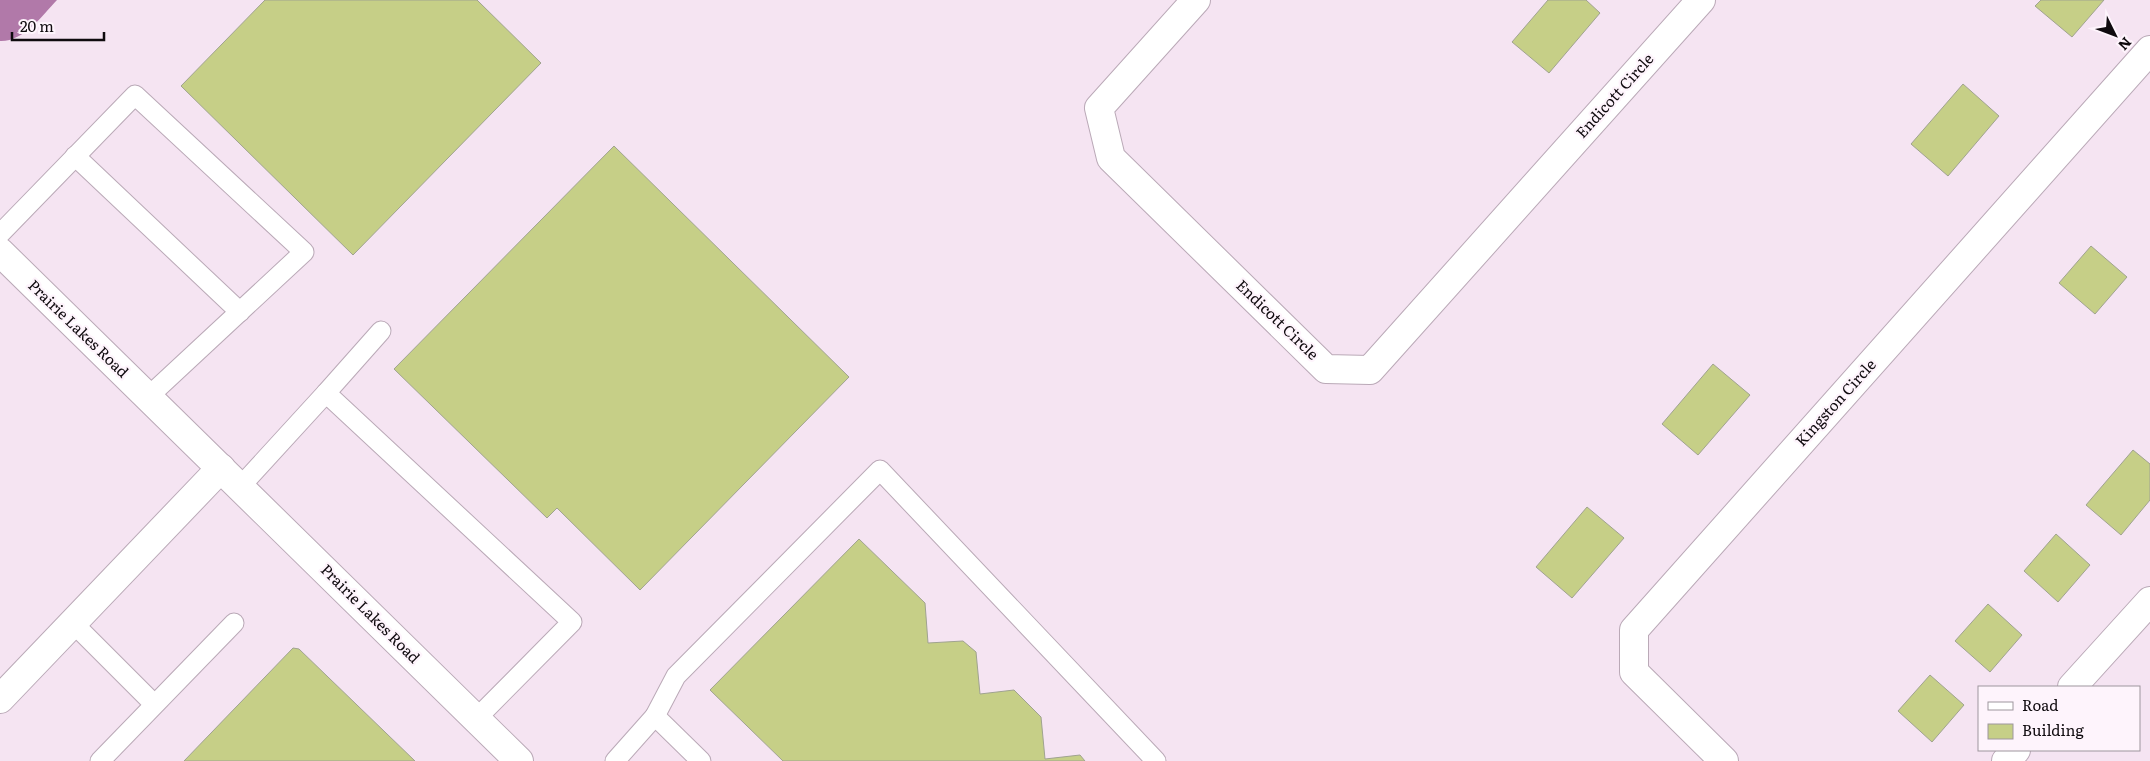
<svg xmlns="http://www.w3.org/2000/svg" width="2150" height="761" font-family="Literata,serif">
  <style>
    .water { fill: #b179a9 }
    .building { fill: #c6cf87; stroke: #a0a390 }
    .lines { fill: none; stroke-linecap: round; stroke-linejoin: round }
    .lane-casing { stroke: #baa9b7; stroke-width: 21 }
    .street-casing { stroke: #baa9b7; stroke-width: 30 }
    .lane { stroke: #fff; stroke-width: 19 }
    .street { stroke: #fff; stroke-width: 28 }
    .labels { text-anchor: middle; stroke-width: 4.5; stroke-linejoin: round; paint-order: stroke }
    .street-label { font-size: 15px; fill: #0f0a0e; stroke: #fef4fc }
  </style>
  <rect width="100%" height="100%" fill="#f5e4f2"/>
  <!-- water -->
  <path class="water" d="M 0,0 L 57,0 C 42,16 23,42 0,41 Z"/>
  <!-- building -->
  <g class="building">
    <polygon points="265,0 477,0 541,63 353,255 181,86"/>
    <polygon points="1548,0 1586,0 1600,13 1549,73 1512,42"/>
    <polygon points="2041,0 2104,0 2072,37 2035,6"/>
    <polygon points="1963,84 1999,116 1948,176 1911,144"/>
    <polygon points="614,146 849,377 640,590 557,508 547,518 394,369"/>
    <polygon points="2091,246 2127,277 2095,314 2059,283"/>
    <polygon points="1713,364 1750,395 1698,455 1662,424"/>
    <polygon points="2133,450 2150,464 2150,500 2121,535 2086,505"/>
    <polygon points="1587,507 1624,538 1572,598 1536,567"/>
    <polygon points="2056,534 2090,565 2058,602 2024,571"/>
    <polygon points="859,539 925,603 928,643 963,641 976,652 980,694 1014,690 1041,717 1045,759 1080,755 1085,761 783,761 710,690"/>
    <polygon points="1988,604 2022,635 1990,672 1955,641"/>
    <polygon points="293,648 299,649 415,761 184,761"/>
    <polygon points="1930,675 1964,705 1932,742 1898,711"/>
  </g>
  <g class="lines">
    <defs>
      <g id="lane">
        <polyline points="75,156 240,312"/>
        <polyline points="0,234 135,95 304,252 148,397"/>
        <polyline points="326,393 381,331"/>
        <polyline points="240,487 326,393 572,622 476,719"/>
        <polyline points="73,623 154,704"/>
        <polyline points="655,716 676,676 880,470 1156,761"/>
        <polyline points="100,761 234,623"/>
        <polyline points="615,761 655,716 701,761"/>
      </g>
      <g id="street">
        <polyline points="1196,0 1099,108 1111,158 1326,369 1370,370 1701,0"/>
        <polyline points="0,252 519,761"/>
        <polyline points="2072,687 2150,601"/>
        <polyline points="0,699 221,468"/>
        <polyline points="1724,761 1634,672 1634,630 2150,50"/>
        <polyline points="2006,761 2016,750"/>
      </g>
    </defs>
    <!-- lane casing -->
    <use href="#lane" class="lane-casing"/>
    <!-- street casing -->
    <use href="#street" class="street-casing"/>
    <!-- lane -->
    <use href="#lane" class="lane"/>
    <!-- street -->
    <use href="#street" class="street"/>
  </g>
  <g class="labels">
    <!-- street labels -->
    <g class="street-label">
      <text transform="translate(1615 96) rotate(-48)" y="5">Endicott Circle</text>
      <text transform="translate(1277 320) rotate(44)" y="5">Endicott Circle</text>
      <text transform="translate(78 329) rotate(44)" y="5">Prairie Lakes Road</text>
      <text transform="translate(1836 403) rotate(-48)" y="5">Kingston Circle</text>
      <text transform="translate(370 614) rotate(45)" y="5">Prairie Lakes Road</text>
    </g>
  </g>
  <!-- legend -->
  <rect x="1978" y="686" width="162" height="65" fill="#fef4fc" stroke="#9e969d"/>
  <rect x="1988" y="702" width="25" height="8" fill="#ffffff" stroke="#9e969d"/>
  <text x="2022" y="711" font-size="15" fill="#0f0a0e">Road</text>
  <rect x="1988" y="724" width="25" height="15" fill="#c6cf87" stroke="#9e969d"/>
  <text x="2022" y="736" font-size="15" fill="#0f0a0e">Building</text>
  <!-- north arrow -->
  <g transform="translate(2115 35) rotate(132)" stroke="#fef4fc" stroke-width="4" paint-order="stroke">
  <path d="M0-4L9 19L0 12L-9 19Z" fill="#0f0a0e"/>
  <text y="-8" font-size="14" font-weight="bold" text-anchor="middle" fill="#0f0a0e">N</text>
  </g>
  <!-- scale -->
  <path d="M12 32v8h92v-8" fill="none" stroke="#0f0a0e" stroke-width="2.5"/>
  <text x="20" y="32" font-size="15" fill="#0f0a0e" stroke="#fef4fc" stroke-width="4" paint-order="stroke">20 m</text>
</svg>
